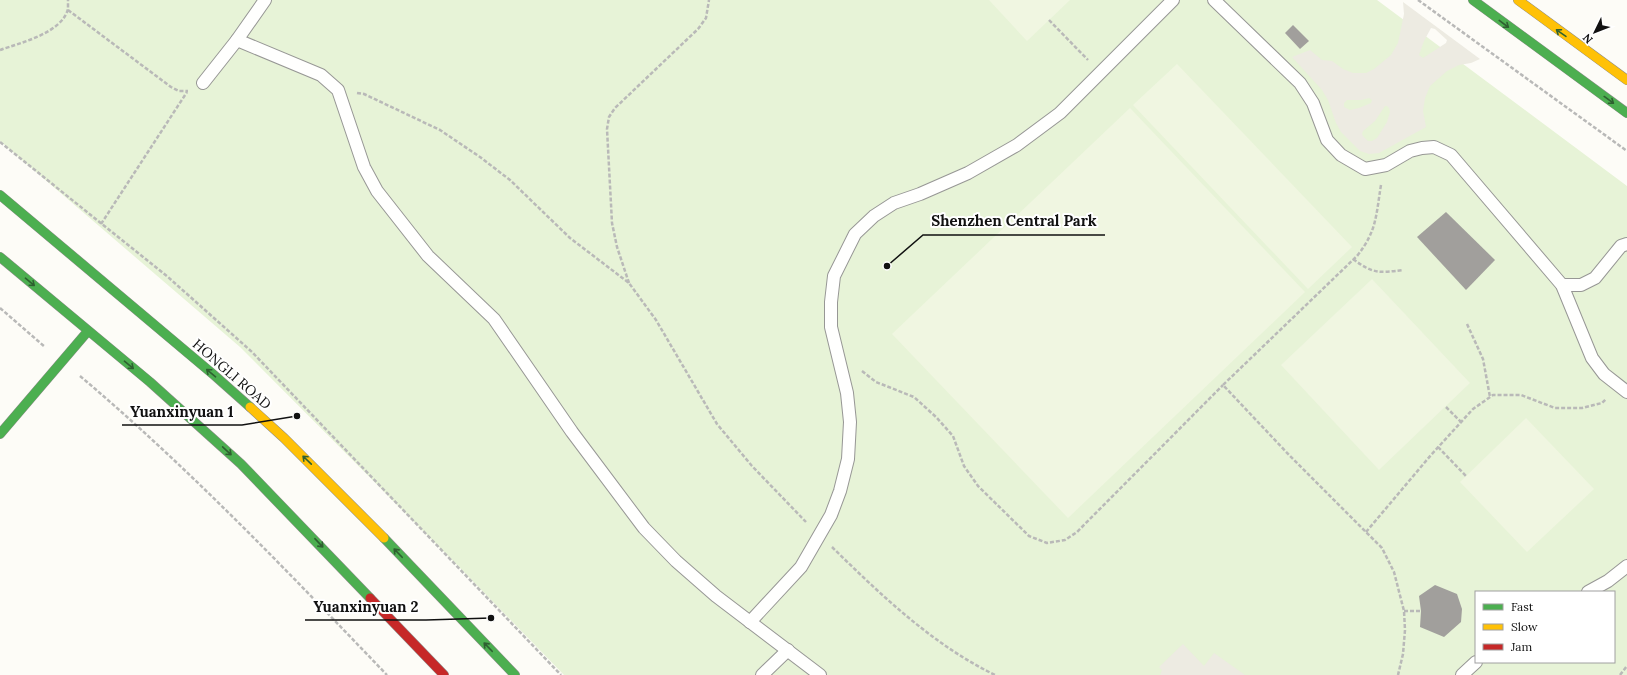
<svg xmlns="http://www.w3.org/2000/svg" width="1627" height="675" font-family="Lora,serif">
  <style>
    .green { fill: #e7f3d7; fill-rule: evenodd }
    .pitch { fill: #f0f6e1 }
    .plaza { fill: #edebe2; fill-rule: evenodd }
    .building { fill: #a19f9c }
    .lines { fill: none; stroke-linecap: round; stroke-linejoin: round }
    .lane-casing { stroke: #979795; stroke-width: 14 }
    .fast-casing { stroke: #8e8d8b; stroke-width: 10 }
    .slow-casing { stroke: #8e8d8b; stroke-width: 10 }
    .jam-casing { stroke: #8e8d8b; stroke-width: 10 }
    .path { stroke: #b9b9b8; stroke-width: 2.5; stroke-dasharray: 4 2; stroke-linecap: butt }
    .lane { stroke: #fffffe; stroke-width: 12 }
    .fast { stroke: #4caf50; stroke-width: 9 }
    .slow { stroke: #ffc107; stroke-width: 9 }
    .jam { stroke: #c62828; stroke-width: 9 }
    .oneway { stroke: #2e6030 }
    .labels { text-anchor: middle; stroke-width: 4; stroke-linejoin: round; paint-order: stroke }
    .street-label { font-size: 14px; fill: #111; stroke: #fff }
    .leader { fill: none; stroke: #111; stroke-width: 1.5 }
    .callout-dot { fill: #111; stroke: #fff; stroke-width: 1.5 }
    .callout-label { font-size: 15px; text-anchor: middle; font-weight: bold; fill: #111; stroke: #fff; stroke-width: 4; stroke-linejoin: round; paint-order: stroke }
  </style>
  <rect width="100%" height="100%" fill="#fdfcf7"/>
  <!-- green -->
  <path class="green" d="M 0,0 L 1377,0 L 1627,186 L 1627,675 L 564,675 L 461,569 L 240,347 L 0,141 ZM 1476,592 L 1614,592 L 1614,662 L 1476,662 Z"/>
  <!-- pitch -->
  <g class="pitch">
    <polygon points="989,0 1070,0 1027,41"/>
    <polygon points="1177,64 1352,247 1308,289 1133,105"/>
    <polygon points="1130,108 1305,292 1068,518 892,334"/>
    <polygon points="1372,279 1470,383 1379,470 1281,365"/>
    <polygon points="1526,418 1594,489 1527,552 1460,482"/>
  </g>
  <!-- plaza -->
  <g class="plaza">
    <path d="M 1403,2 L 1480,59 L 1471,63 L 1459,65 L 1447,71 L 1430,86 L 1425,98 L 1423,111 L 1426,127 L 1379,153 L 1369,154 L 1360,151 L 1341,132 L 1336,123 L 1328,100 L 1322,90 L 1292,57 L 1310,50 L 1322,60 L 1332,61 L 1343,69 L 1353,73 L 1366,73 L 1374,69 L 1391,55 L 1398,43 L 1404,14 ZM 1431,28 L 1435,29 L 1447,40 L 1446,43 L 1423,58 L 1419,55 L 1424,41 ZM 1369,98 L 1372,100 L 1371,103 L 1359,108 L 1350,110 L 1344,107 L 1344,103 L 1347,100 L 1361,100 ZM 1385,106 L 1387,106 L 1389,108 L 1390,112 L 1387,122 L 1377,138 L 1372,141 L 1368,141 L 1363,136 L 1362,134 L 1363,131 L 1375,121 Z"/>
    <polygon points="1183,644 1204,666 1214,653 1245,675 1160,675 1162,670 1159,667"/>
  </g>
  <!-- building -->
  <g class="building">
    <polygon points="1293,25 1309,41 1300,49 1285,33"/>
    <polygon points="1446,212 1495,260 1466,290 1417,237"/>
    <polygon points="1435,585 1457,594 1462,609 1461,622 1444,637 1420,627 1421,611 1419,596"/>
  </g>
  <g class="lines">
    <defs>
      <g id="lane">
        <polyline points="1214,0 1300,83 1313,103 1327,140 1341,155 1365,169 1386,165 1410,151 1422,148 1434,147 1451,155 1562,285 1592,358 1604,374 1627,392"/>
        <polyline points="237,40 321,75 338,90 364,167 377,191 428,256 494,319 572,432 644,528 676,561 716,596 820,675"/>
        <polyline points="203,83 237,40 265,0"/>
        <polyline points="1562,285 1581,285 1595,278 1621,246 1627,244"/>
        <polyline points="1588,592 1608,581 1627,566"/>
        <polyline points="750,622 801,567 831,515 840,491 848,459 850,422 847,393 831,327 831,302 834,276 855,234 874,216 894,203 920,194 968,173 1017,145 1060,113 1173,0"/>
        <polyline points="762,675 788,650"/>
        <polyline points="1462,675 1476,662"/>
      </g>
      <g id="fast">
        <polyline points="1473,0 1627,113"/>
        <polyline points="0,195 214,375 250,407"/>
        <polyline points="0,257 150,382 241,464 370,598"/>
        <polyline points="0,434 88,331"/>
        <polyline points="384,538 515,675"/>
      </g>
      <g id="slow">
        <polyline points="1518,0 1627,80"/>
        <polyline points="250,407 284,438 384,538"/>
      </g>
      <polyline id="jam" points="370,598 444,675"/>
    </defs>
    <!-- lane casing -->
    <use href="#lane" class="lane-casing"/>
    <!-- fast casing -->
    <use href="#fast" class="fast-casing"/>
    <!-- slow casing -->
    <use href="#slow" class="slow-casing"/>
    <!-- jam casing -->
    <use href="#jam" class="jam-casing"/>
    <!-- path -->
    <g class="path">
      <polyline points="1418,0 1627,151"/>
      <polyline points="68,10 171,87 179,91 188,91"/>
      <polyline points="1049,20 1088,60"/>
      <path d="M 0,50 C 20,43 62,33 68,9 C 68,7 68,3 68,0"/>
      <polyline points="357,93 364,94 440,130 480,157 510,180 570,238 629,283 656,320 717,424 752,466 806,522"/>
      <polyline points="0,142 168,277 252,352 561,675"/>
      <path d="M 1381,185 C 1376,215 1377,231 1357,256 L 1223,385 L 1290,456 L 1382,548 L 1394,572 L 1404,611 L 1405,630 L 1403,654 L 1398,675"/>
      <polyline points="101,224 187,92"/>
      <path d="M 1353,259 C 1373,274 1379,273 1403,270"/>
      <polyline points="629,283 617,247 612,223 607,129 609,117 615,108 698,29 706,18 709,0"/>
      <polyline points="0,308 45,347"/>
      <polyline points="1467,324 1483,359 1490,397"/>
      <polyline points="862,371 876,382 914,397 936,417 953,436 964,466 978,486 1029,536 1047,543 1065,540 1077,532 1223,385"/>
      <path d="M 80,376 C 189,468 288,572 387,675"/>
      <polyline points="1446,407 1461,422"/>
      <polyline points="1438,447 1466,476"/>
      <polyline points="1366,532 1431,455 1473,409 1493,395 1521,395 1555,408 1582,408 1602,403 1606,399"/>
      <path d="M 832,547 C 881,595 933,645 995,675"/>
      <polyline points="1404,611 1421,611"/>
      <polyline points="1620,675 1627,666"/>
    </g>
    <!-- lane -->
    <use href="#lane" class="lane"/>
    <!-- fast -->
    <use href="#fast" class="fast"/>
    <!-- slow -->
    <use href="#slow" class="slow"/>
    <!-- jam -->
    <use href="#jam" class="jam"/>
  </g>
  <!-- one-way arrows -->
  <defs><path id="oneway-shaft" d="M-6 0H5M1.5-3L5.5 0L1.5 3" fill="none" stroke-width="1.6" stroke-linecap="round" stroke-linejoin="round"/></defs>
  <g class="oneway">
    <use href="#oneway-shaft" transform="translate(1504 24) rotate(37)"/>
    <use href="#oneway-shaft" transform="translate(1561 33) rotate(-145)"/>
    <use href="#oneway-shaft" transform="translate(1609 100) rotate(36)"/>
    <use href="#oneway-shaft" transform="translate(30 282) rotate(40)"/>
    <use href="#oneway-shaft" transform="translate(129 365) rotate(40)"/>
    <use href="#oneway-shaft" transform="translate(211 373) rotate(-140)"/>
    <use href="#oneway-shaft" transform="translate(227 451) rotate(43)"/>
    <use href="#oneway-shaft" transform="translate(307 460) rotate(-136)"/>
    <use href="#oneway-shaft" transform="translate(319 543) rotate(47)"/>
    <use href="#oneway-shaft" transform="translate(398 553) rotate(-134)"/>
    <use href="#oneway-shaft" transform="translate(488 647) rotate(-134)"/>
  </g>
  <g class="labels">
    <!-- street labels -->
    <g class="street-label">
      <text transform="translate(232 374) rotate(41)" y="5">HONGLI ROAD</text>
    </g>
  </g>
  <!-- callouts -->
  <path class="leader" d="M887 266L923 235H1105M297 416L242 425H122M491 618L426 620H305"/>
  <g class="callout-dot">
    <circle cx="887" cy="266" r="4"/>
    <circle cx="297" cy="416" r="4"/>
    <circle cx="491" cy="618" r="4"/>
  </g>
  <g class="callout-label">
    <text x="1014" y="226">Shenzhen Central Park</text>
    <text x="182" y="417">Yuanxinyuan 1</text>
    <text x="366" y="612">Yuanxinyuan 2</text>
  </g>
  <!-- legend -->
  <rect x="1475" y="591" width="140" height="72" fill="#ffffff" stroke="#a0a0a0"/>
  <rect x="1483" y="604" width="20" height="6" fill="#4caf50" stroke="#a0a0a0"/>
  <text x="1511" y="611" font-size="12" fill="#111111">Fast</text>
  <rect x="1483" y="624" width="20" height="6" fill="#ffc107" stroke="#a0a0a0"/>
  <text x="1511" y="631" font-size="12" fill="#111111">Slow</text>
  <rect x="1483" y="644" width="20" height="6" fill="#c62828" stroke="#a0a0a0"/>
  <text x="1511" y="651" font-size="12" fill="#111111">Jam</text>
  <!-- north arrow -->
  <g transform="translate(1595 32) rotate(227)" stroke="#ffffff" stroke-width="3" paint-order="stroke">
  <path d="M0-3L7 15L0 10L-7 15Z" fill="#111111"/>
  <text y="-6" font-size="11" font-weight="bold" text-anchor="middle" fill="#111111">N</text>
  </g>
</svg>
